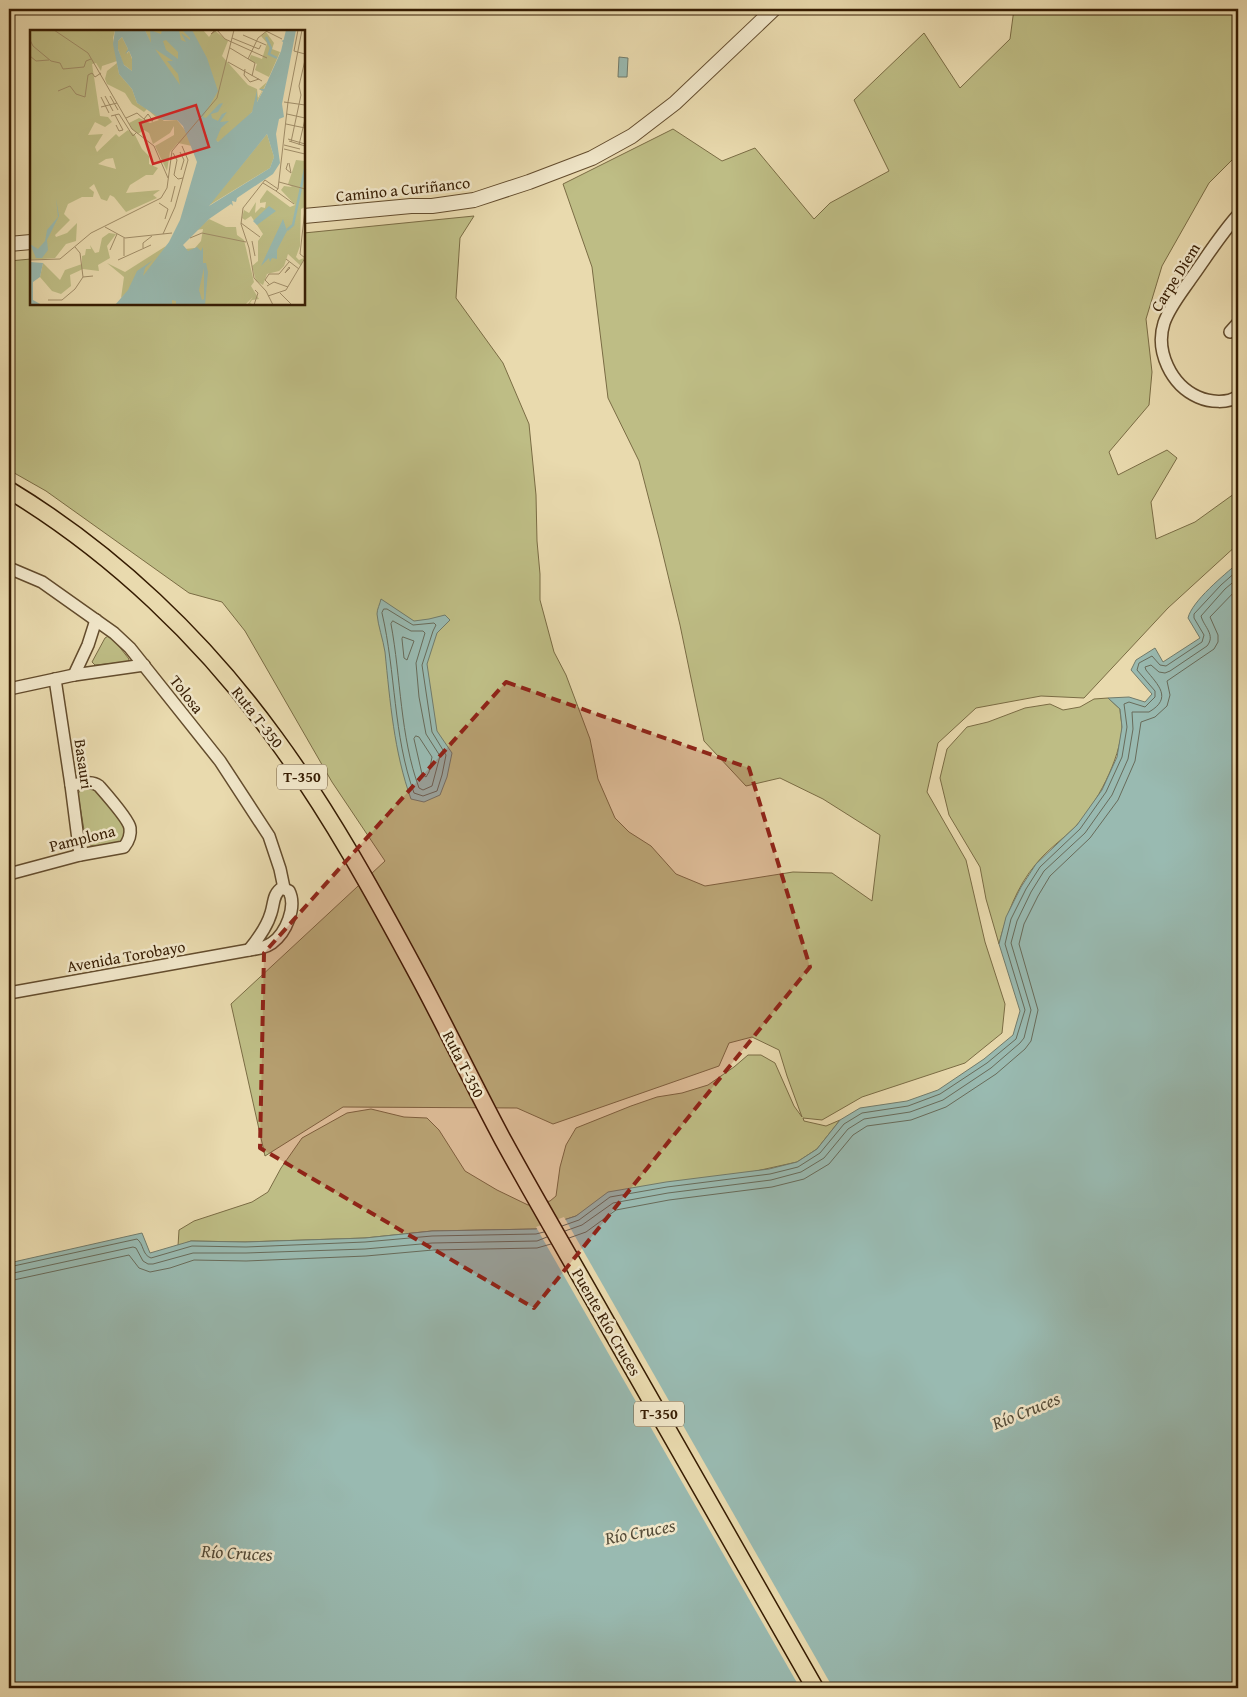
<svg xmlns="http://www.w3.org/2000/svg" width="1247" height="1697" font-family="'Gentium Book Plus',serif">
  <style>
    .green { fill: #bebd85; stroke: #7a6c44 }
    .water { fill: #99bab1; stroke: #717b6b }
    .pier { fill: #e9daae }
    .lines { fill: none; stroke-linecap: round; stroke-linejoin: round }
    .shore { stroke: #686b5a; stroke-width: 1 }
    .minor-casing { stroke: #634c2d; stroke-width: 14 }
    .tertiary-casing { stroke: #634c2d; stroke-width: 16 }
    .primary-casing { stroke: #361c02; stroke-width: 19 }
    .minor { stroke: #f1e7ca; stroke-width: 11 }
    .tertiary { stroke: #f1e7ca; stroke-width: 14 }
    .primary { stroke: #e9daae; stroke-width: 16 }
    .marked { fill: #8f2418; fill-opacity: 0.2; stroke: #8f2418; stroke-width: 4; stroke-dasharray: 10 6; stroke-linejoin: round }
    .labels { text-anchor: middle; stroke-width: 5; stroke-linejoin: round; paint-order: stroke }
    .shield { fill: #f1e7ca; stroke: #6e593e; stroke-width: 1 }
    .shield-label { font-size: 15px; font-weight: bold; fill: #361c02 }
    .street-label { font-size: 16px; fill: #361c02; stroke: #f1e7ca }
    .water-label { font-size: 18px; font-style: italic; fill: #544b37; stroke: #f1e7ca }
    .inset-river { fill: none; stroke: #99bab1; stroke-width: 2.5 }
    .inset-road { fill: none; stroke: #a18e69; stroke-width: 1 }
    .view { fill: #d62828; fill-opacity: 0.15; stroke: #d62828; stroke-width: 2.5 }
    .inset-edge { fill: none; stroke: #361c02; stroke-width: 2.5 }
  </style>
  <rect width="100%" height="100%" fill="#e9daae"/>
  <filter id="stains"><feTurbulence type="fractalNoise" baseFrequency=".004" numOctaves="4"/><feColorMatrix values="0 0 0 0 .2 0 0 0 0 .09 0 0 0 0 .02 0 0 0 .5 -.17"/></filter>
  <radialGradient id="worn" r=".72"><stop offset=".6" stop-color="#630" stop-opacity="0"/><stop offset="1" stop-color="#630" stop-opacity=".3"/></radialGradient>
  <!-- green -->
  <g class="green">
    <polygon points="1014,9 1238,9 1238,154 1209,183 1162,266 1146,319 1152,372 1149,405 1109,452 1118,475 1167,450 1177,458 1151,502 1156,539 1195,522 1238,491 1238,544 1168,608 1084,698 1041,696 976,708 938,743 927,792 966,860 985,942 1005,1004 1002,1033 965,1063 862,1097 822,1120 803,1118 804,1121 826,1126 840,1120 817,1149 797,1162 589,1208 576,1216 536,1229 432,1231 365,1238 245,1242 191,1241 178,1246 179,1230 194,1221 252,1202 268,1192 281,1168 302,1138 347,1113 371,1109 404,1117 427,1118 439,1130 465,1171 497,1190 528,1205 550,1201 556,1196 560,1167 566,1145 576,1128 631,1106 657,1097 682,1093 708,1085 734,1067 748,1055 761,1055 775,1063 794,1106 802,1117 787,1076 779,1050 752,1037 729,1043 719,1066 553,1124 517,1108 343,1107 265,1156 231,1004 385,861 332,782 245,631 222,602 189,593 46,491 9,470 9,261 31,259 31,304 304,304 304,233 474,216 460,238 456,298 503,363 529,424 536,495 537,541 540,574 540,600 554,652 566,675 590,739 598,779 615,818 629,832 651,846 676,874 705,886 793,872 832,873 872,901 880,835 823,799 780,778 746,786 704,741 680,625 659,538 639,461 608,398 592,267 563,184 673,129 722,161 755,148 814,219 830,203 889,171 854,100 924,33 960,88 1010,39"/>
    <polygon points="110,635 129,659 128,662 95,665 92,662 105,638"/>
    <path d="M 1108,698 L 1120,709 C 1120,715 1122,721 1122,728 C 1120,759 1097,804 1075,827 C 1063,839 1047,850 1036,864 C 1017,886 1006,916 999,944 L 986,899 L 980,867 L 949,815 L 940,778 L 947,749 L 967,727 L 988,722 L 1025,708 L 1050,704 L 1063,710 L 1080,707 L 1094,699 Z"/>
    <path d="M 92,787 L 96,789 L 125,828 L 125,834 L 121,842 C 110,844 95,851 86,842 L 78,794 L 81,789 Z"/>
  </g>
  <!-- water -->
  <g class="water">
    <polygon points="619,57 628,58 627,77 618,77"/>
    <path d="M 1238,563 L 1238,1688 L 9,1688 L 9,1263 L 142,1233 L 150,1253 L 191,1241 L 245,1242 L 365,1238 L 432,1231 L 536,1229 L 576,1216 L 608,1192 L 666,1182 L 769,1169 L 797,1162 L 817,1149 L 840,1120 L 860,1108 L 907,1101 L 938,1090 L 984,1059 L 1013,1035 L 1020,1011 L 999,944 L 1006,917 L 1021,887 L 1036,864 L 1077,825 L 1102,790 L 1117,757 L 1122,727 L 1120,709 L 1108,698 L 1129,697 L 1145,702 L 1152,694 L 1131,670 L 1136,660 L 1155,648 L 1163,662 L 1200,638 L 1188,618 C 1192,601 1224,575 1238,563 Z"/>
    <path d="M 381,599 L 414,621 L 429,619 L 445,615 L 450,620 L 437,633 L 427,664 L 437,731 L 452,753 L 447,777 L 440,795 L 424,802 L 411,799 C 394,752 390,701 385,652 C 383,639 378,626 377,614 C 377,609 380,604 381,599 Z"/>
  </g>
  <!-- pier -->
  <polygon class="pier" points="564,1217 833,1688 800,1688 536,1227"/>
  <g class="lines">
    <!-- shore -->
    <g class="shore">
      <path d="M 384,609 L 387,609 L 413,625 L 434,623 L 436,625 L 433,631 L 422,665 L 432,732 L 446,755 L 442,775 L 437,791 L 423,796 L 414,793 C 393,735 396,673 382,613 Z"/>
      <path d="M 393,621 L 411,631 L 423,631 L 425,633 L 416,663 L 419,697 L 426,734 L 440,756 L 432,786 L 423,790 L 419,788 C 400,736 401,678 391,624 Z"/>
      <polygon points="403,637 414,641 407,660 404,658 402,639"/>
      <polygon points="416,736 419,737 432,757 429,772 426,777 422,774 414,739"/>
      <polyline points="562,1226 579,1220 610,1197 667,1187 770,1174 798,1167 820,1153 844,1124 862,1113 908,1106 940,1094 987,1063 1016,1039 1025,1010 1005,944 1011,919 1026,889 1040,867 1080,829 1106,792 1122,757 1127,727 1124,704 1129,702 1145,707 1155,697 1155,691 1137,670 1139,663 1152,656 1160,665 1166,666 1202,642 1204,635 1194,618 1194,614 1221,585 1238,570"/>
      <path d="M 565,1231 L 582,1225 L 613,1203 L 668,1193 L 771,1180 L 801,1172 L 824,1158 L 848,1129 L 864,1119 L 910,1112 L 943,1100 L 991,1068 L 1020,1043 L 1024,1038 L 1031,1010 L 1011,943 L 1017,921 L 1031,892 L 1044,871 L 1085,833 L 1112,795 L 1128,759 L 1133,729 L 1132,712 L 1149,712 C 1173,698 1158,685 1146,670 L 1145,667 L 1151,665 L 1159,672 L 1165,673 L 1170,671 L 1207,646 C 1216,635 1204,627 1201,616 L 1225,589 L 1238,578"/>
      <polyline points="569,1238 586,1232 616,1210 669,1200 772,1187 804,1179 829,1164 853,1135 867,1126 911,1120 946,1107 996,1074 1025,1049 1031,1041 1038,1010 1019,944 1024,924 1038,896 1050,876 1090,838 1118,800 1135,761 1141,722 1155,717 1167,706 1170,695 1167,681 1214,649 1218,642 1218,635 1210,617 1238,588"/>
      <path d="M 9,1267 L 137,1239 C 144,1244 142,1255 151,1258 L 192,1246 L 246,1247 L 365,1242 L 432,1236 L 536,1234 L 544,1232"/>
      <polyline points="9,1274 133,1247 136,1248 143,1261 148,1264 153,1264 193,1253 246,1253 365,1249 432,1243 537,1241 547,1237"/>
      <polyline points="9,1281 129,1255 139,1268 150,1272 170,1268 194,1260 246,1261 366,1256 433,1250 537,1248 551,1244"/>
    </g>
    <defs>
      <g id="minor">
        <path d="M 1238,215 C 1220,235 1206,258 1190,280 C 1181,293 1169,308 1164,323 C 1155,351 1171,385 1198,397 C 1209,402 1228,404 1238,396"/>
        <polyline points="1230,332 1238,323"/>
        <polyline points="9,568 42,582 114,633 130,648 220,761 269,836 280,869 284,888"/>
        <polyline points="74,675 88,645 96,620"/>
        <polyline points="55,679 71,785 80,855"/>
        <polyline points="9,689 74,675 144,665"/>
        <path d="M 9,874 L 80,855 L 124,847 C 128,842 131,835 130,828 C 129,820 106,794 99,786 C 91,780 81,784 71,785"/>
        <path d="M 282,888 L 289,891 C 297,907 286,933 272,943 C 265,948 257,949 249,950 C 258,939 267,927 271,913 C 274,904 273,893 282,888 Z"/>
        <polyline points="9,993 249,950"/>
      </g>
      <g id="tertiary">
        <polyline points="304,216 411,206 432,206 474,200 529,182 592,158 632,136 675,103 774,9"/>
        <polyline points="9,244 31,242"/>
      </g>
      <path id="primary" d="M 9,490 C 113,553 204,640 275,738 C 330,813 375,895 419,977 C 448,1031 474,1086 503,1140 C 537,1202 573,1263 608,1325 C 677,1446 746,1567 815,1688"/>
    </defs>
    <!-- minor casing -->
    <use href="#minor" class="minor-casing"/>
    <!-- tertiary casing -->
    <use href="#tertiary" class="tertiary-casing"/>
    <!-- primary casing -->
    <use href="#primary" class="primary-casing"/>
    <!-- minor -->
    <use href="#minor" class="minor"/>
    <!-- tertiary -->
    <use href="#tertiary" class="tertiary"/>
    <!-- primary -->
    <use href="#primary" class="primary"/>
  </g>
  <!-- marked area -->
  <path class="marked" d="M 506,682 L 749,768 L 810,967 L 534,1308 L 260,1148 L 264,953 Z"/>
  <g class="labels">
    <!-- shield labels -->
    <g class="shield">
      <rect x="277" y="764.5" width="50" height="25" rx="4"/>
      <rect x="634" y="1401.5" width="50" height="25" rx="4"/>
    </g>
    <g class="shield-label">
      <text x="302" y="782">T-350</text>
      <text x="659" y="1419">T-350</text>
    </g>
    <!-- street labels -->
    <g class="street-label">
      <text transform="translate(403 189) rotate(-6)" y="6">Camino a Curiñanco</text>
      <text transform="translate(1175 277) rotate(-58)" y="6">Carpe Diem</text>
      <text transform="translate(187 694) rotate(52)" y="6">Tolosa</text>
      <text transform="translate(258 717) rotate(52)" y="6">Ruta T-350</text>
      <text transform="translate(84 764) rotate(82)" y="6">Basauri</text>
      <text transform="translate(82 838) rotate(-14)" y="6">Pamplona</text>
      <text transform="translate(126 956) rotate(-10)" y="6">Avenida Torobayo</text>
      <text transform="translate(464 1064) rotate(63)" y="6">Ruta T-350</text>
      <text transform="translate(607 1322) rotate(60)" y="6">Puente Río Cruces</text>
    </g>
    <!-- water labels -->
    <g class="water-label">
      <text transform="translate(1026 1411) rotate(-22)" y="6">Río Cruces</text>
      <text transform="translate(640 1532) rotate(-11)" y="6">Río Cruces</text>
      <text transform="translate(237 1553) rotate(3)" y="6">Río Cruces</text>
    </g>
  </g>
  <!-- overview -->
  <g transform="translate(30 30)">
    <rect width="275" height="275" fill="#e9daae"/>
    <path d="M 0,0 L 85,0 L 83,8 L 87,31 L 72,36 L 71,41 L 66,33 L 62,34 L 70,86 L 78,87 L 82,92 L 75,97 L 65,92 L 58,105 L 73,104 L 65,117 L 67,122 L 86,104 L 89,107 L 98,100 L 105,105 L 112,119 L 119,126 L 119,134 L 128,138 L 123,145 L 116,145 L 100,155 L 96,163 L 130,160 L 123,165 L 127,168 L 96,182 L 84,167 L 80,165 L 77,171 L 71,169 L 64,154 L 59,158 L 64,162 L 63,167 L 52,167 L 38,174 L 34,184 L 40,190 L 25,205 L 26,207 L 37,203 L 47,193 L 46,211 L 36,214 L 25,228 L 0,230 ZM 83,128 L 86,139 L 68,134 L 76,129 ZM 115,0 L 173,0 L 179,7 L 184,0 L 198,11 L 192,26 L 218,55 L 227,59 L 228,68 L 232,61 L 229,59 L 237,52 L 222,82 L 211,94 L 189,112 L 184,111 L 124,22 ZM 236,2 L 244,13 L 242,19 L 250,22 L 239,47 L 225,40 L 227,34 L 219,30 L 221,25 L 232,29 L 237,13 L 231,6 ZM 92,7 L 98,19 L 97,24 L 99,21 L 102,29 L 102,41 L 93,34 L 88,19 L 88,11 ZM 87,33 L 89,44 L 102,59 L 107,73 L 121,81 L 134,91 L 147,90 L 158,104 L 162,116 L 148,113 L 140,122 L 137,141 L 125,116 L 144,105 L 144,96 L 140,103 L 123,114 L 119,103 L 114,100 L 108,104 L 102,99 L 99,93 L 109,88 L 120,93 L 129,90 L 117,79 L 114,82 L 102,74 L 95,63 L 77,54 L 75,49 L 77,41 ZM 111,40 L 114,43 L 127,71 L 117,68 L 115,57 L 115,66 L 111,62 L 108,56 L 109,49 L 113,50 ZM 237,104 L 244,127 L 240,138 L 178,176 ZM 266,130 L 275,131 L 275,177 L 271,179 L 270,216 L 266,227 L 269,230 L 274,228 L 271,236 L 258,224 L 254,236 L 249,241 L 237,244 L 233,255 L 226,251 L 222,236 L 228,231 L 228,211 L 233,204 L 221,186 L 215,190 L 212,188 L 214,180 L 219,183 L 226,172 L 225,183 L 231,177 L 235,178 L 236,172 L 230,173 L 230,170 L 237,160 L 260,177 L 265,175 L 251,160 L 254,156 L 262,157 L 258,154 ZM 179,189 L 196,197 L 206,197 L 207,205 L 214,210 L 224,252 L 221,256 L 229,269 L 222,270 L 220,273 L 224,275 L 217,275 L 223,267 L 215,275 L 141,275 L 141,260 L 155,219 L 165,218 L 171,211 L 173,199 L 166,200 ZM 79,203 L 86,204 L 77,216 L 80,228 L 68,235 L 69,241 L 53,239 L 40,245 L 41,256 L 31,264 L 22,261 L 10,247 L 13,233 L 30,250 L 35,240 L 52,234 L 52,226 L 55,225 L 56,219 L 61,219 L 60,215 L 65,223 L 69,222 L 72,208 ZM 136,216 L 127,230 L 113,248 L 91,268 L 94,247 L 77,233 L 95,242 Z" fill="#bebd85" fill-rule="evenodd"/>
    <path d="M 85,0 L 115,0 L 121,13 L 120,0 L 131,4 L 132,0 L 149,0 L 151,10 L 156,12 L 151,3 L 160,10 L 160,8 L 152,0 L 162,0 L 177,28 L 188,61 L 173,87 L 176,88 L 189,74 L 193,73 L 188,82 L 181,84 L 182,88 L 188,91 L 192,84 L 197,82 L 190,92 L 199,91 L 191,98 L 186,110 L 188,112 L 222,82 L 227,60 L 227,72 L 233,61 L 229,59 L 234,59 L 251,21 L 256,0 L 266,0 L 252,74 L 254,87 L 249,89 L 246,104 L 250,133 L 243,144 L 207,168 L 206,172 L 202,171 L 203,176 L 201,174 L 179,189 L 153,215 L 158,221 L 167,217 L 171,221 L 173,217 L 173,233 L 176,233 L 178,242 L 175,275 L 146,275 L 146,271 L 142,270 L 142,275 L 85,275 L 98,260 L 107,241 L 123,230 L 115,238 L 113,246 L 139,212 L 150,190 L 167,132 L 153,96 L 147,90 L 133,90 L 107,73 L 102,59 L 89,44 L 83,14 ZM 92,7 L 98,19 L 95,24 L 99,21 L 102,28 L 102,41 L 94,35 L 88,19 L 88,11 ZM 136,10 L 148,22 L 148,29 L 136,20 L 133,11 ZM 125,19 L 143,31 L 137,31 L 148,44 L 150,55 ZM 237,104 L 244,127 L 240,138 L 179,176 ZM 174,238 L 174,269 L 172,270 L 169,260 ZM 26,168 L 29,186 L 17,210 L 18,220 L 12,228 L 6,228 L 0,214 L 8,219 L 15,211 L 17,200 L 28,187 ZM 239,176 L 246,181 L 227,195 L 223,191 ZM 253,189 L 257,201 L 247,220 L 247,229 L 242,228 L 240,232 L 239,228 L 231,236 ZM 0,232 L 13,233 L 10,247 L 3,252 L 3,270 L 12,275 L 0,275 Z" fill="#99bab1" fill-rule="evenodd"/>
    <path class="inset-river" d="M 236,7 L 241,18 L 239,24 L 247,28M 262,16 L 254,11 L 260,8 L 262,0M 257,200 L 263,195 L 275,139"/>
    <path class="inset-road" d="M 24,0 L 58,23 L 102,99 L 124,116 L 138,148M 185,0 L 181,4 L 187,0 L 195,9 L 237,28M 268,0 L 264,21 L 275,24M 236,1 L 252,9M 213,5 L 236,15M 202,8 L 229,19 L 231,15M 0,10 L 3,16 L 21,31 L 30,33 L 33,39 L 54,37 L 56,31 L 61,29M 200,18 L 225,33 L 222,46M 0,26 L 6,31 L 19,30M 218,29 L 228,8 L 238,0M 198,32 L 232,51M 215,39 L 214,45 L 220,52 L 229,49M 28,61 L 40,56 L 46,64 L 55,67 L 58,45 L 62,43 L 65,47 L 71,43M 75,66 L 83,81M 80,66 L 88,80M 71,67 L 79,83M 254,72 L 275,75M 71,77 L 87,73M 257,84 L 275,88M 85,85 L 93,100 L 89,101 L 86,95M 81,86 L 89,84 L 103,106 L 106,103M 96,88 L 107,83 L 115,90 L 123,91M 114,89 L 118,84 L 123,91M 256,94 L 275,98M 258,109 L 275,114M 259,111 L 275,116M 261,112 L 271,65 L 269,56 L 275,30M 254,115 L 270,119M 269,115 L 275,89M 254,119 L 275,124M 150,122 L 154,130 L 151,140M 143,123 L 147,130 L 144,145 L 148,149 L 153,148M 258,133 L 256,139 L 261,143 L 259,133M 249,152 L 275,159M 233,153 L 246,161 L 248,159 L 258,72 L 272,0M 246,161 L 264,174M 141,172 L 145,156M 129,173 L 138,179 L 135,189M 275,179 L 270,224 L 275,228M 211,193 L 230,207M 75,197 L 95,208 L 142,203M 133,204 L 145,177 L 158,130 L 152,116M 94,208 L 94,226M 160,208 L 172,203 L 216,212M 222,211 L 225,226M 45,217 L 50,223 L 53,247 L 63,246M 113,218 L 113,213 L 122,206M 80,220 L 87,204M 256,229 L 269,239M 0,230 L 30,229 L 61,203 L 131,168 L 137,158 L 142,121 L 187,68 L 204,0M 88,230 L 121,215M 259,237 L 260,238 L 255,243 ZM 240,255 L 235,250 L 239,244 L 249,244 L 259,232M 237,256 L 244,252 L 258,257M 250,263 L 262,275M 238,266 L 256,260 L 275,228M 18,270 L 32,270 L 45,259 L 53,247M 224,275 L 228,263 L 225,260M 243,275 L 236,261 L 224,248 L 219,218 L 211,194 L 213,178 L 235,150 L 248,159"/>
    <path class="view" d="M 166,75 L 179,117 L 123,134 L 110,93 Z"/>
    <rect width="275" height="275" class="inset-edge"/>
  </g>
  <!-- margin -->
  <rect width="1247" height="1697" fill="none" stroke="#e9daae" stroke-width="30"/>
  <rect x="10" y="10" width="1227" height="1677" fill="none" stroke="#361c02" stroke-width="2.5"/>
  <rect x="15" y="15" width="1217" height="1667" fill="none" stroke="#361c02"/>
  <rect width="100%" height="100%" filter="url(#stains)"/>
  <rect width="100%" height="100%" fill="url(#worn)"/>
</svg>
